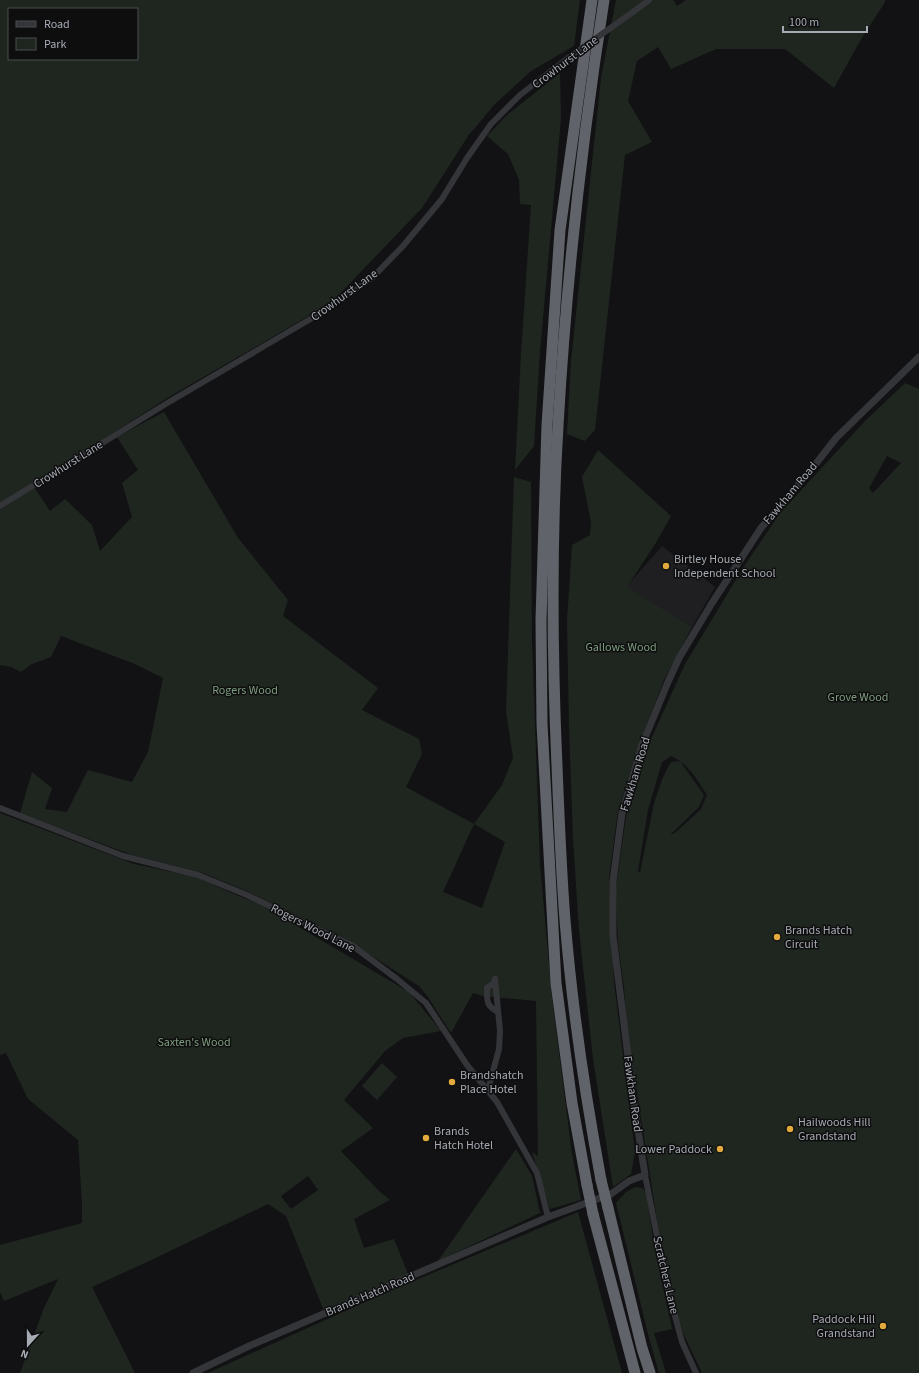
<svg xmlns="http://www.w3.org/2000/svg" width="919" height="1373" font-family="'Source Sans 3',sans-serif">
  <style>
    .built { fill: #1f1f21 }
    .green { fill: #1f2620; fill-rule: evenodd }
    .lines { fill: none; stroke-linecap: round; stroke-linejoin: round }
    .minor { stroke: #343539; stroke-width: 6 }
    .tertiary { stroke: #343539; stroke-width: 7 }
    .motorway { stroke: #606369; stroke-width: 11 }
    .minor-bridge { stroke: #343539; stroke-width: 6 }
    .motorway-bridge { stroke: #606369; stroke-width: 11 }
    .poi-dot { fill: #e2a93c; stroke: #0e0e0f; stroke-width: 1.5 }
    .labels { text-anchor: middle; stroke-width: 3; stroke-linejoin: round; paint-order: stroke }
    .street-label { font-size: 12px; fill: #a5aab3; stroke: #0e0e0f }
    .poi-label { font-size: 12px; fill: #a5aab3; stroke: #0e0e0f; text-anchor: start }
    .park-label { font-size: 12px; fill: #7d9d7f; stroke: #0e0e0f }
  </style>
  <rect width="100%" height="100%" fill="#121214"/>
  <!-- built -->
  <polygon class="built" points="662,546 715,587 692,627 626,587"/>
  <!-- green -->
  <g class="green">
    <path d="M 0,0 L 580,0 L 574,46 L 531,71 L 494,105 L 475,128 L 470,133 L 422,208 L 331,303 L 169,397 L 0,505 ZM 9,9 L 137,9 L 137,59 L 9,59 Z"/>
    <polygon points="616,0 673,0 677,6 686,0 885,0 885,2 860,41 834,88 785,49 716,49 671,69 658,47 637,61 628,101 652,142 625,155 595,430 585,441 567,434 571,361 601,78"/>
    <polygon points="560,73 561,118 540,352 534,446 515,470 521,354 531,205 520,204 519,180 508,154 487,136 507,115"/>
    <path d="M 905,383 L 919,389 L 919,1373 L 702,1373 L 684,1335 L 674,1306 L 675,1304 L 670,1287 L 658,1226 L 627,1029 L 624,987 L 618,944 L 616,887 L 626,817 L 647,748 L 685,664 L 743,568 L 780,513 L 865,421 ZM 887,456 L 901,463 L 873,493 L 869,488 ZM 671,756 C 689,764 697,780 707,795 L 701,809 L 675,833 L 670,835 L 699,807 L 704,795 L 680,761 L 671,762 L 663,777 L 654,803 L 640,873 L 638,871 L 648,810 L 662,762 Z"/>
    <path d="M 164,412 L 238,538 L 288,600 L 283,616 L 378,688 L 362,710 L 419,739 L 422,754 L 406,787 L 474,824 L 502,785 L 513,758 L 506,711 L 514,477 L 531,482 L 532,641 L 540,864 L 552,998 L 572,1154 L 581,1200 L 550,1209 L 532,1152 L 538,1156 L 536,1001 L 483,996 L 473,993 L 451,1033 L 428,997 L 419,986 L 342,937 L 249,892 L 203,873 L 132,855 L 20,813 L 32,772 L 52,788 L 45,809 L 67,812 L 88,770 L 132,782 L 148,752 L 163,678 L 135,664 L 61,636 L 51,657 L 32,664 L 21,672 L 11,667 L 0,665 L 0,510 L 34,487 L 50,511 L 65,499 L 92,525 L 100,551 L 132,517 L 122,483 L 138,470 L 117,437 ZM 474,824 L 505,842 L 482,908 L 443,892 Z"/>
    <polygon points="598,450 671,516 657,541 627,587 692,627 664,680 640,742 618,811 609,877 614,982 635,1152 631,1174 613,1187 593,1059 579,930 573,839 569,726 567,621 572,545 590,535 591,522 582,477"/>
    <path d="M 0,813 L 134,864 L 196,877 L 234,894 L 260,904 L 409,992 L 441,1031 L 403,1038 L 385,1051 L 344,1100 L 373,1128 L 341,1151 L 379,1191 L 390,1200 L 354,1219 L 364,1248 L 394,1239 L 408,1274 L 324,1311 L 286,1216 L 268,1204 L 145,1263 L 92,1287 L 135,1373 L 20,1373 L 44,1308 L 58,1279 L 4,1301 L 0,1292 L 0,1245 L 82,1223 L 82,1203 L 78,1140 L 28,1099 L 6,1053 L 0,1055 ZM 308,1176 L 318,1190 L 291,1209 L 281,1196 Z"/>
    <polygon points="382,1063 397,1077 377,1100 362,1086"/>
    <polygon points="516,1149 532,1176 540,1213 438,1261"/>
    <polygon points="635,1187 642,1188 646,1192 654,1246 672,1329 654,1333 666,1373 659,1373 648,1334 616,1203 626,1192"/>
    <polygon points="578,1212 622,1373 208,1373 385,1293"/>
  </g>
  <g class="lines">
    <!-- minor -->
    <g class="minor">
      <polyline points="633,12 649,0"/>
      <polyline points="0,506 169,402 319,314 372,278 403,246 442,199 467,158 491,124 520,95 564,61"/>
      <polyline points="0,808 123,856 198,875 247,895 353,946 397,979 426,1003 467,1065 497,1102 537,1173 548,1217"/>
      <path d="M 495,982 L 487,988 C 487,1001 486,1006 498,1012"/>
      <polyline points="488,1090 499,1049 500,1031 495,979"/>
      <polyline points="645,1175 666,1282 682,1342 696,1373"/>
    </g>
    <!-- tertiary -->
    <polyline class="tertiary" points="193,1373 249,1346 548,1217 611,1194 629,1181 645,1175 634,1104 613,936 613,881 622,813 642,745 668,682 679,658 712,603 761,528 811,470 836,438 919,357"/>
    <!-- motorway -->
    <g class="motorway">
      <path d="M 601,1180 C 585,1094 572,1007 565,920 C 561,869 559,817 557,766 C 552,653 551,539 558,426 C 566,283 582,141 604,0"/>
      <polyline points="587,1185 572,1103 556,983 542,724 541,620 547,425 560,230 592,0"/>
      <polyline points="608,1208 642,1348 650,1373"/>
      <polyline points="593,1214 635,1373"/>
    </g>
    <!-- minor-bridge -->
    <polyline class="minor-bridge" points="564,61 633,12"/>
    <!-- motorway-bridge -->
    <g class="motorway-bridge">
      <polyline points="601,1180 608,1208"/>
      <polyline points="587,1185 593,1214"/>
    </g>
  </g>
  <!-- markers -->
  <g class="poi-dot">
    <circle cx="666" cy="566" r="4"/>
    <circle cx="777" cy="937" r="4"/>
    <circle cx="452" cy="1082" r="4"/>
    <circle cx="790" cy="1129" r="4"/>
    <circle cx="426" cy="1138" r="4"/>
    <circle cx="720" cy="1149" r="4"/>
    <circle cx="883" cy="1326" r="4"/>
  </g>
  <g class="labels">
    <!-- street labels -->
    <g class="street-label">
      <text transform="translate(565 62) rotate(-37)" y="4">Crowhurst Lane</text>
      <text transform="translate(344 295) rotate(-36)" y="4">Crowhurst Lane</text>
      <text transform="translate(68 464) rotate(-32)" y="4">Crowhurst Lane</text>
      <text transform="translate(790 493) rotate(-50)" y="4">Fawkham Road</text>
      <text transform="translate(635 774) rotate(-73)" y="4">Fawkham Road</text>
      <text transform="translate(313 928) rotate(27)" y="4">Rogers Wood Lane</text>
      <text transform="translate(633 1094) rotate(82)" y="4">Fawkham Road</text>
      <text transform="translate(666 1275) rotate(77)" y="4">Scratchers Lane</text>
      <text transform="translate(370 1294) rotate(-23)" y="4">Brands Hatch Road</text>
    </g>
    <!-- poi labels -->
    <g class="poi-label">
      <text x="674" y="563">Birtley House<tspan x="674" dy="14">Independent School</tspan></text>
      <text x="785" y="934">Brands Hatch<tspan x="785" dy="14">Circuit</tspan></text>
      <text x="460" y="1079">Brandshatch<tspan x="460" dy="14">Place Hotel</tspan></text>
      <text x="798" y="1126">Hailwoods Hill<tspan x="798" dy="14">Grandstand</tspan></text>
      <text x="434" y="1135">Brands<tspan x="434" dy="14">Hatch Hotel</tspan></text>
      <text x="712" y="1153" text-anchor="end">Lower Paddock</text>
      <text x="875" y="1323" text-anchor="end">Paddock Hill<tspan x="875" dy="14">Grandstand</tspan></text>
    </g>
    <!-- park labels -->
    <g class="park-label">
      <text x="621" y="651">Gallows Wood</text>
      <text x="245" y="694">Rogers Wood</text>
      <text x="858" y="701">Grove Wood</text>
      <text x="194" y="1046">Saxten's Wood</text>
    </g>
  </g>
  <!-- legend -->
  <rect x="8" y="8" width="130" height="52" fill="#0e0e0f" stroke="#4a4c51"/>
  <rect x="16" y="21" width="20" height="6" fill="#343539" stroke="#4a4c51"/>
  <text x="44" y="28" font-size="12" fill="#a5aab3">Road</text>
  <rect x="16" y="38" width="20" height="12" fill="#1f2620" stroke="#4a4c51"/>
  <text x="44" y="48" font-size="12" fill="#a5aab3">Park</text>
  <!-- north arrow -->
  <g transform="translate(28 1345) rotate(201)" stroke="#0e0e0f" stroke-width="3" paint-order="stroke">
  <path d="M0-3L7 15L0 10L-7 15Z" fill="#a5aab3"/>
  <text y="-6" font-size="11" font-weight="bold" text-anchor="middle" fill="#a5aab3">N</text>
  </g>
  <!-- scale -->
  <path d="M783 26v6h84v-6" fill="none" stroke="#a5aab3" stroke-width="2"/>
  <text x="789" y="26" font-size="12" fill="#a5aab3" stroke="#0e0e0f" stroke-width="3" paint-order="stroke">100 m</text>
</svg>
